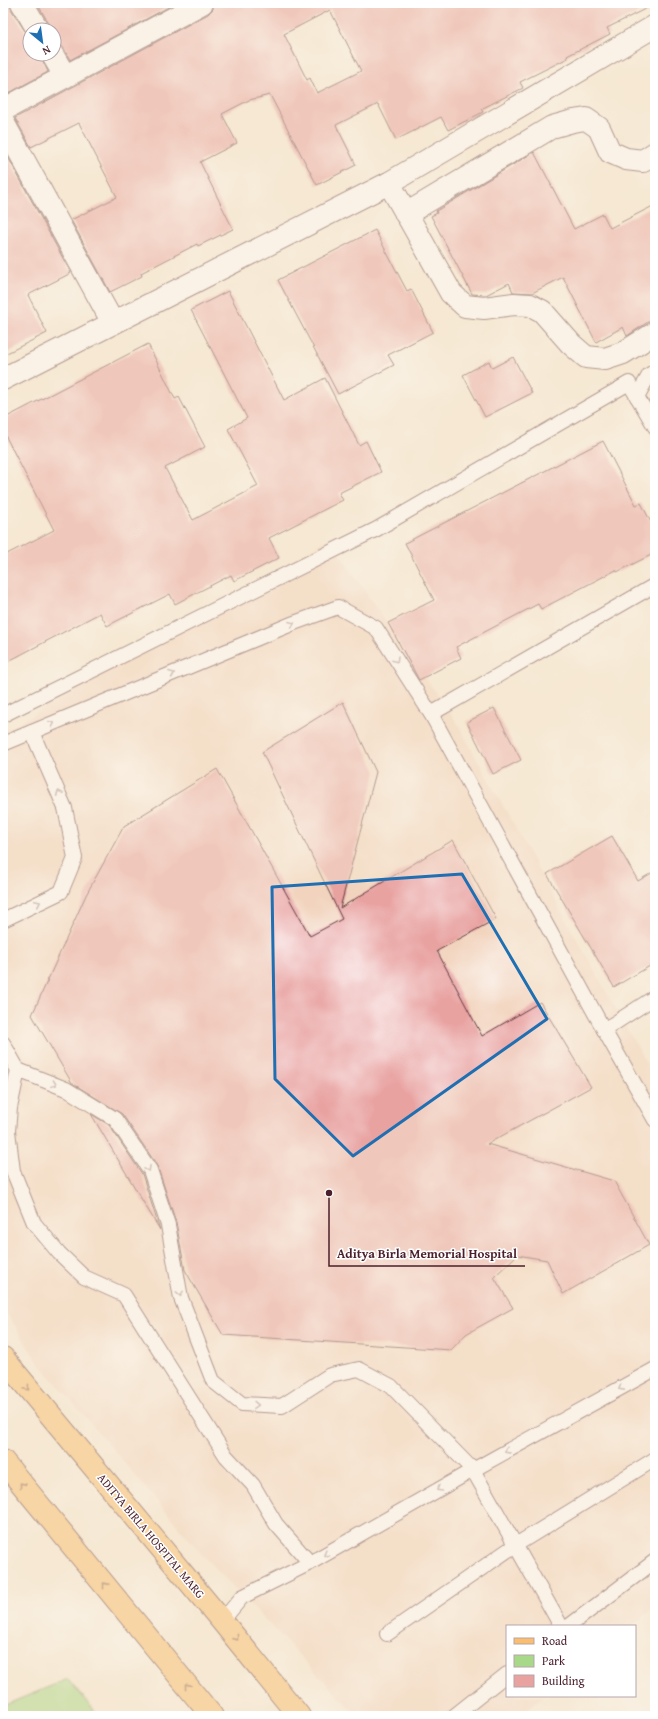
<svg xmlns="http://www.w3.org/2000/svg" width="658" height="1719" font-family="'Gentium Book Plus',serif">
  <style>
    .built { fill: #f2d4be }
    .green { fill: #a8d988; stroke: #797c5a }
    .building { fill: #e8a2a0; fill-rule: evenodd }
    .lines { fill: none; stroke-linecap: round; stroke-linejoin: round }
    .lane-casing { stroke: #643d44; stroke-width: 16 }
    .street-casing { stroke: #643d44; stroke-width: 24 }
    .primary-casing { stroke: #643d44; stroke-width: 24 }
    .lane { stroke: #fff; stroke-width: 14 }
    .street { stroke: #fff; stroke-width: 22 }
    .primary { stroke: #fabe6d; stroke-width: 22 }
    .oneway { stroke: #ae9aa0 }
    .oneway2 { stroke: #996749 }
    .marked { fill: none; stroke: #1f6fb2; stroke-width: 3; stroke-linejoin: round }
    .labels { text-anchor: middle; stroke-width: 3; stroke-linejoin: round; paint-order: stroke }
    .street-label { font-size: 12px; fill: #4a1f2b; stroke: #fff }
    .leader { fill: none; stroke: #4a1f2b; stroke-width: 1.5 }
    .callout-dot { fill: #4a1f2b; stroke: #fff; stroke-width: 1.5 }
    .callout-label { font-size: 13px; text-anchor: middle; font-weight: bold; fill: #4a1f2b; stroke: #fff; stroke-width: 3; stroke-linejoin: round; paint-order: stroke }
  </style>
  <rect width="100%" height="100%" fill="#fff"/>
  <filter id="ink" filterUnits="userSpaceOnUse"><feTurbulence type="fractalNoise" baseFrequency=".025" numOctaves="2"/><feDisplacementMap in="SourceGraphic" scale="8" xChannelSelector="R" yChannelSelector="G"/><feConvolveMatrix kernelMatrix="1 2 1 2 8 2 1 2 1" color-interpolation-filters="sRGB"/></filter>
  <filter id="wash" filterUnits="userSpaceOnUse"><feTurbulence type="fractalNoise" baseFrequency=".012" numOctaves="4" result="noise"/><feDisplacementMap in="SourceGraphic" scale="16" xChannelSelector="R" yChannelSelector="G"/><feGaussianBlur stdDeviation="0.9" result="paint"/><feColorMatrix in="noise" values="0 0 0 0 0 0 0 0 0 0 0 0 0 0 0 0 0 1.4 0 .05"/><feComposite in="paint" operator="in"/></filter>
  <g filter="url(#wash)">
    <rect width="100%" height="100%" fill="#f5e8d2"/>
    <!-- built -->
    <polygon class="built" points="329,539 457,723 655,1079 655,1607 632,1626 507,1626 507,1696 544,1696 519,1716 358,1716 208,1561 37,1361 3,1308 3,732"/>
    <!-- green -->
    <polygon class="green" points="68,1679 99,1716 3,1716 3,1706"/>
    <g id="blocks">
      <!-- building -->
      <g class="building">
        <polygon points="3,3 10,3 11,9 30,39 30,54 40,54 48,72 3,96"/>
        <polygon points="37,3 176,3 70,60 63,47 58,43 54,42 54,30 50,30 49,24"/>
        <path d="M 214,3 L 655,3 L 655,4 L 607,28 L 610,34 L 567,56 L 568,58 L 520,82 L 523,88 L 481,109 L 483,112 L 448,130 L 441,117 L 396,140 L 378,104 L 336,125 L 356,165 L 317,185 L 270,95 L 249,100 L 222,114 L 237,143 L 200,162 L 233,229 L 198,246 L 197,244 L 141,273 L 142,276 L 110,292 L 71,220 L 117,197 L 79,123 L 31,147 L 15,118 L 208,14 L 213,9 ZM 330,10 L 361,71 L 317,93 L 310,78 L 307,80 L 284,34 Z"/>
        <polygon points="3,148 71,273 28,295 47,333 3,355"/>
        <polygon points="534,152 574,229 603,214 610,228 655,205 655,321 648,322 627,336 623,327 596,342 563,277 532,293 513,292 509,283 486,295 472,294 431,216 437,213 436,211"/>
        <polygon points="375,230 407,291 411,289 433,332 388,355 394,365 338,394 278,280"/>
        <polygon points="228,291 284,400 325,378 359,445 366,441 381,472 339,493 343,500 269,538 279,558 234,581 231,575 175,604 170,594 107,626 100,613 3,664 3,556 54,530 3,431 3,419 148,344 175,399 179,397 205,447 165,468 193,520 258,486 228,429 247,418 191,310"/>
        <polygon points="513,357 532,393 485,417 463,375 489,361 492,368"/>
        <polygon points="603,441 636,505 641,503 655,530 655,553 617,572 616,570 541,609 538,604 456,647 461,658 419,680 388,623 434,600 405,543"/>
        <polygon points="343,702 376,772 340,908 453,840 496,919 437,951 482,1036 540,1002 591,1087 487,1144 614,1181 649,1245 563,1294 547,1260 517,1255 494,1277 513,1308 466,1334 451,1350 223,1335 185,1270 176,1222 157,1165 122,1114 72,1083 32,1015 86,895 124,826 217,769 310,936 342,919 262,752"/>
        <polygon points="494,708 521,760 493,774 467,722"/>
        <polygon points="612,836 638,881 655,871 655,963 614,987 547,874"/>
        <polygon points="91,1114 109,1125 142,1174 160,1230"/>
      </g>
    </g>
  </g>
  <g filter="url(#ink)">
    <use href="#blocks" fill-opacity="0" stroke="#643d44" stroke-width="1"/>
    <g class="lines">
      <defs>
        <g id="lane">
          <polyline points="637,397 649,375 655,371"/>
          <polyline points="431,714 655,585"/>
          <polyline points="3,715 377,529 629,383 655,427"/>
          <polyline points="3,744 294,623 338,607 376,628 431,714 604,1030 655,1120"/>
          <polyline points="3,920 61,892 75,858 65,808 32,732"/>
          <polyline points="604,1030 655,997"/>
          <polyline points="3,1043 18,1070 66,1089 115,1119 150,1170 168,1225 181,1298 213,1381 242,1404 282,1406 330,1375 359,1369 391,1386 473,1470 561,1626"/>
          <polyline points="18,1070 10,1108 8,1131 13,1171 34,1223 59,1253 84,1277 124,1295 226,1456 253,1485 276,1524 310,1563"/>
          <polyline points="222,1621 242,1597 310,1563 473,1470 655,1369"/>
          <polyline points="569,1626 655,1561"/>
          <polyline points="387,1634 514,1546 655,1459"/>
          <polyline points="454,1716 507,1674"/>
        </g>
        <g id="street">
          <polyline points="22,3 38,30"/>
          <polyline points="52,54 65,76"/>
          <polyline points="3,110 202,3"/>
          <polyline points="3,122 113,323"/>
          <polyline points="389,183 451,293 465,306 484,308 514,304 530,305 542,311 571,344 586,357 605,359 623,353 655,333"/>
          <polyline points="406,214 552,127 573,121 586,119 599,128 610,152 626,159 643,161 655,153"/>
          <polyline points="3,379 389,183 655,26"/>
        </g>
        <g id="primary">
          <polyline points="3,1358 222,1621 299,1716"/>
          <polyline points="3,1461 212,1716"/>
        </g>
      </defs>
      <!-- lane casing -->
      <use href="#lane" class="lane-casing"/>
      <!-- street casing -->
      <use href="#street" class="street-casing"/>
      <!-- primary casing -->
      <use href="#primary" class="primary-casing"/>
      <!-- lane -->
      <use href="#lane" class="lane"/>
      <!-- street -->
      <use href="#street" class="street"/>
      <!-- primary -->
      <use href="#primary" class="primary"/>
    </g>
    <!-- one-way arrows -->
    <defs><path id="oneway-chevron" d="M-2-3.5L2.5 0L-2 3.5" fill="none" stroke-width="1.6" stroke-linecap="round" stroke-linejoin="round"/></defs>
    <g class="oneway">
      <use href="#oneway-chevron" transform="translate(292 624) rotate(-22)"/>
      <use href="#oneway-chevron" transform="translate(396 660) rotate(57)"/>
      <use href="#oneway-chevron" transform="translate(172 674) rotate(-23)"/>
      <use href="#oneway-chevron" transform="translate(52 724) rotate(-23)"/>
      <use href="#oneway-chevron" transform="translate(59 793) rotate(-114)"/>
      <use href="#oneway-chevron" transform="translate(38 903) rotate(-25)"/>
      <use href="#oneway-chevron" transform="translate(54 1084) rotate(21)"/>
      <use href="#oneway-chevron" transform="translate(148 1169) rotate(62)"/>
      <use href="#oneway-chevron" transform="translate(180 1294) rotate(78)"/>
      <use href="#oneway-chevron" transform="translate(621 1388) rotate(151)"/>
      <use href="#oneway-chevron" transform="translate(256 1405) rotate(2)"/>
      <use href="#oneway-chevron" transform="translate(507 1451) rotate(151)"/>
      <use href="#oneway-chevron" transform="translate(439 1489) rotate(150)"/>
      <use href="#oneway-chevron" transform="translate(326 1554) rotate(150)"/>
    </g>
    <g class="oneway2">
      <use href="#oneway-chevron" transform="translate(27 1388) rotate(50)"/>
      <use href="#oneway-chevron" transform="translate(22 1485) rotate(-129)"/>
      <use href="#oneway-chevron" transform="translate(105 1585) rotate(-129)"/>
      <use href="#oneway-chevron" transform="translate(236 1638) rotate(51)"/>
      <use href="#oneway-chevron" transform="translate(187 1686) rotate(-129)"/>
    </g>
  </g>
  <!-- marked area -->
  <path d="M0 0H658V1719H0ZM 462,874 L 547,1019 L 353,1156 L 275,1079 L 272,887 Z" fill="#f5e8d2" fill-opacity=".55" fill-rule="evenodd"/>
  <path class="marked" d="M 462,874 L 547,1019 L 353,1156 L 275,1079 L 272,887 Z"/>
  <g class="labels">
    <!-- street labels -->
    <g class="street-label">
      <text transform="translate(151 1536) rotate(50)" y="4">ADITYA BIRLA HOSPITAL MARG</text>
    </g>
  </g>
  <!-- callouts -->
  <path class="leader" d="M329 1193L329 1266H525"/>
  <circle class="callout-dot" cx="329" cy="1193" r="4"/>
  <g class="callout-label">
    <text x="427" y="1258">Aditya Birla Memorial Hospital</text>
  </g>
  <!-- margin -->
  <rect width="658" height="1719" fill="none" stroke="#fff" stroke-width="16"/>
  <!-- legend -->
  <rect x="506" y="1625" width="130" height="72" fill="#ffffff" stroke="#b7a5aa"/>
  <rect x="514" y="1638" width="20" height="6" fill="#fabe6d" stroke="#b7a5aa"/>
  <text x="542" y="1645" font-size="12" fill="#4a1f2b">Road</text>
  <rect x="514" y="1655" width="20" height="12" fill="#a8d988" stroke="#b7a5aa"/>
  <text x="542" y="1665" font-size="12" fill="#4a1f2b">Park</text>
  <rect x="514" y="1675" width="20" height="12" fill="#e8a2a0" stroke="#b7a5aa"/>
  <text x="542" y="1685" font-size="12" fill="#4a1f2b">Building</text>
  <!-- north arrow -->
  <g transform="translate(42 42) rotate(151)"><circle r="19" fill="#ffffff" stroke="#b7a5aa"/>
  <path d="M0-3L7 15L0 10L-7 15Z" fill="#1f6fb2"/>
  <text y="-6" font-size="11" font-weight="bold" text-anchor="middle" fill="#4a1f2b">N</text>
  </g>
</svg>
